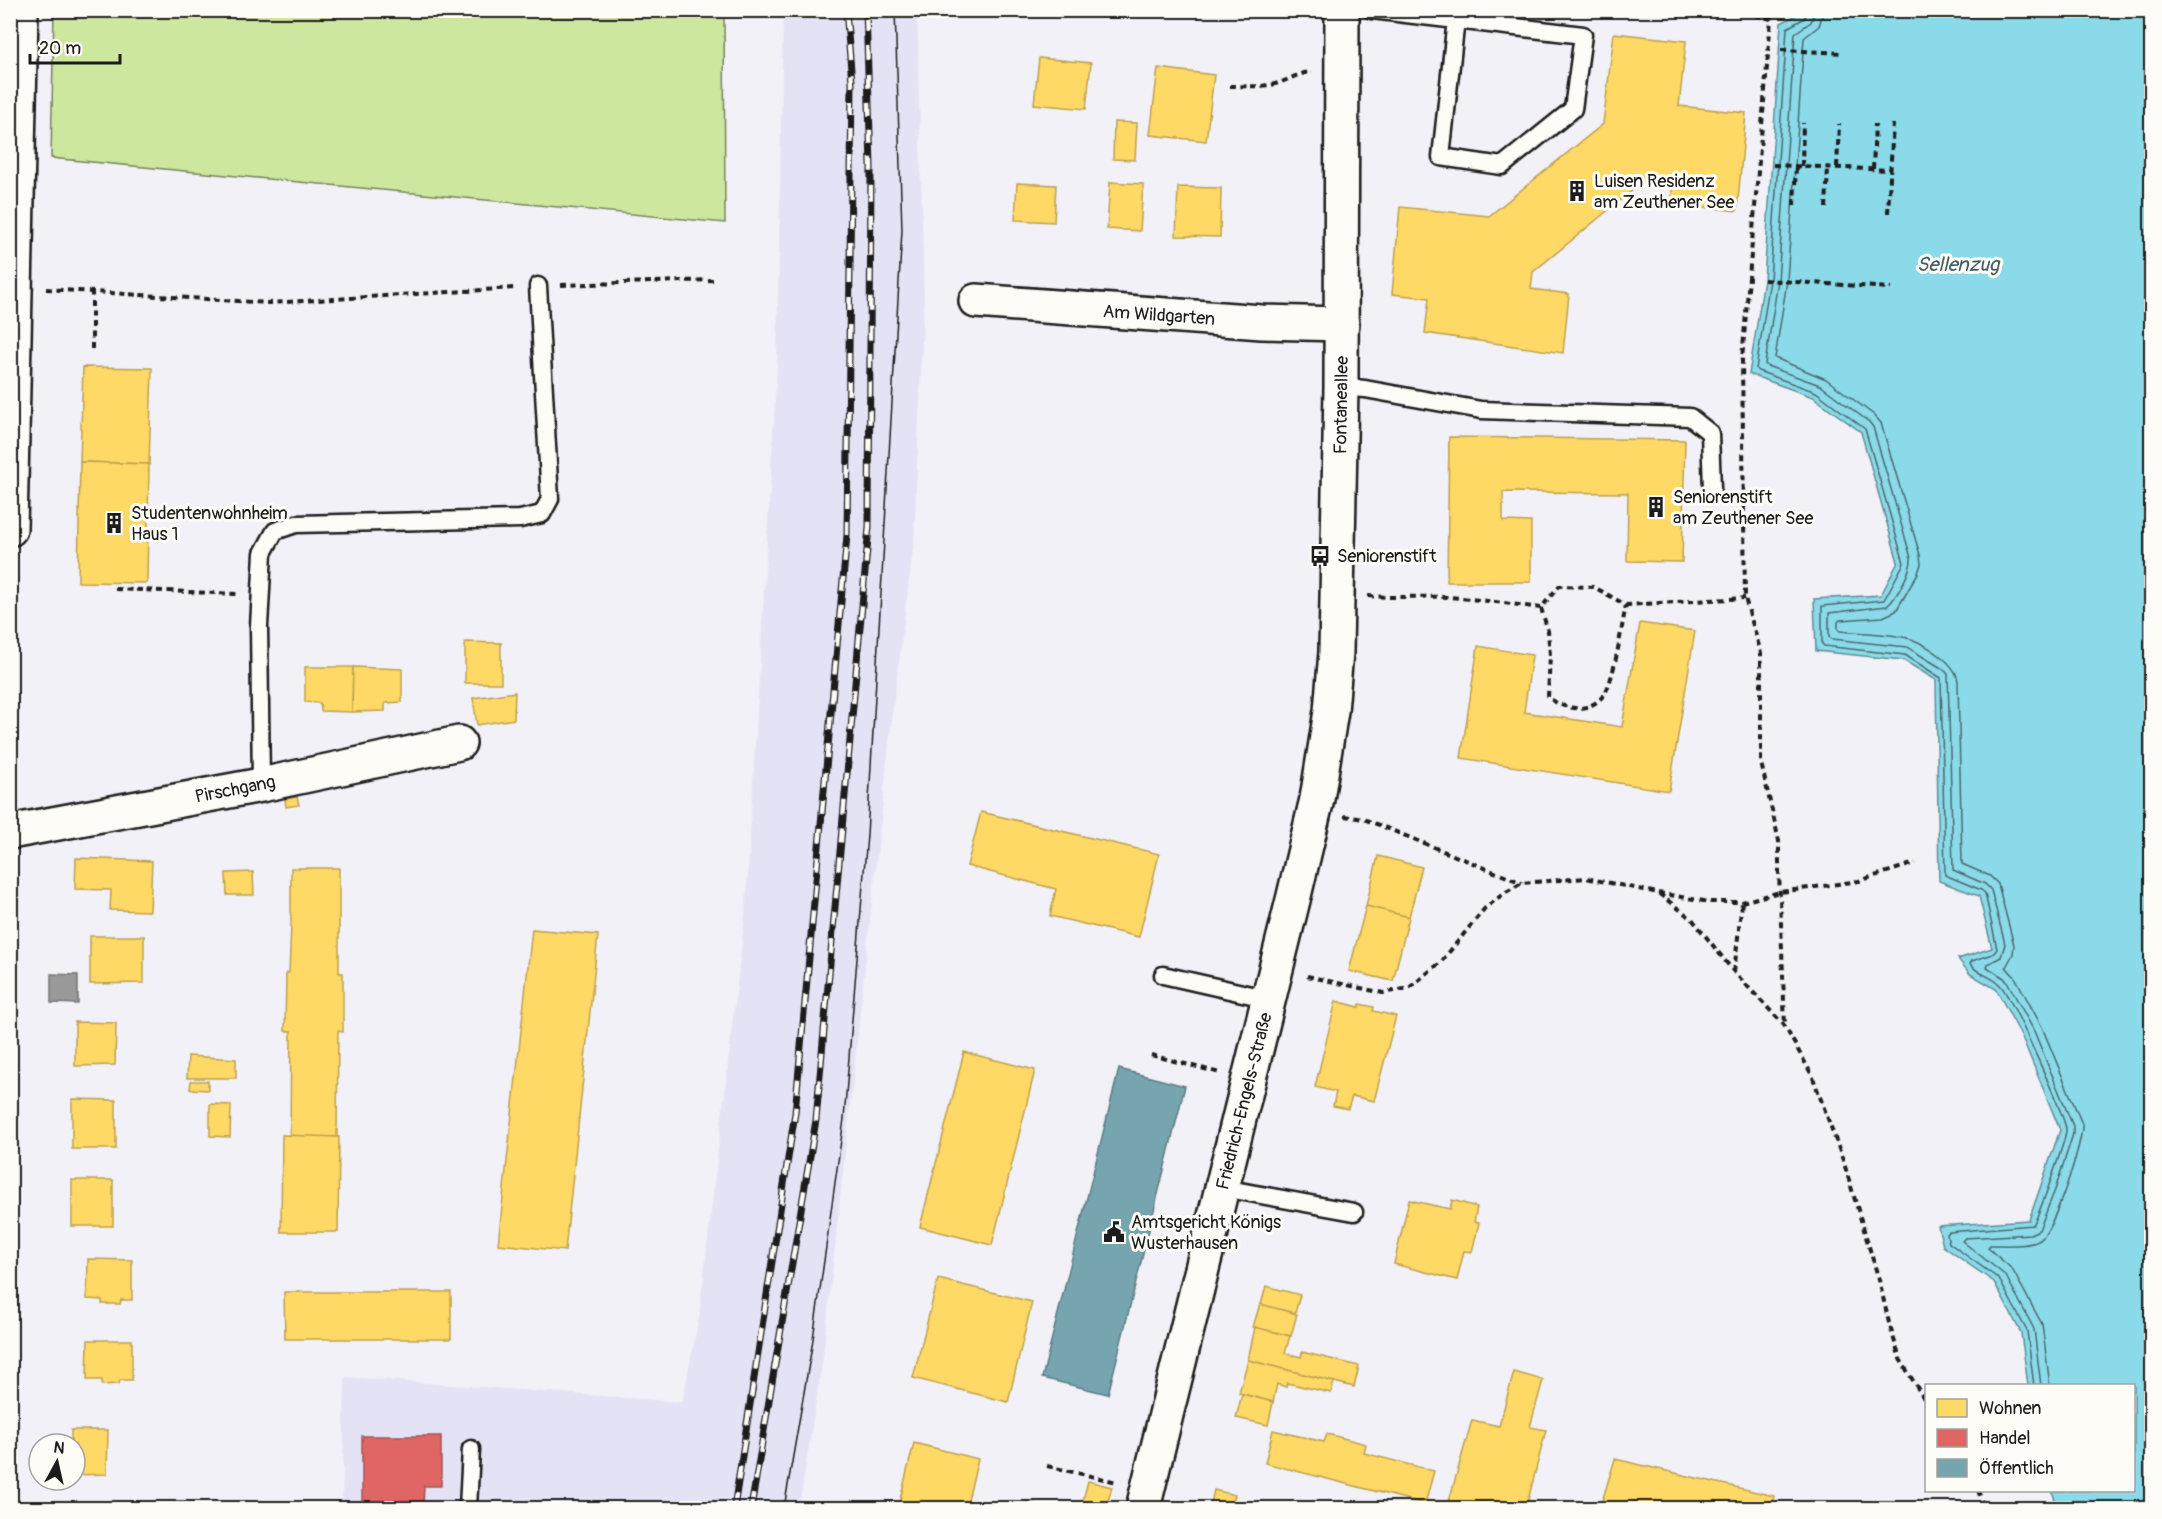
<svg xmlns="http://www.w3.org/2000/svg" width="2162" height="1519" font-family="Pangolin,sans-serif">
  <style>
    .built { fill: #e4e3f6 }
    .green { fill: #cde79e; stroke: #74825d; stroke-width: 1.5 }
    .water { fill: #8bdae9; stroke: #5f8e97; stroke-width: 1.5 }
    .homes { fill: #ffd966; stroke: #bba050; stroke-width: 1.5 }
    .shops { fill: #e06666; stroke: #a55050; stroke-width: 1.5 }
    .public { fill: #76a5af; stroke: #5b7c83; stroke-width: 1.5 }
    .industry { fill: #999; stroke: #747474; stroke-width: 1.5 }
    .lines { fill: none; stroke-linecap: round; stroke-linejoin: round }
    .shore { stroke: #48686e; stroke-width: 1.5 }
    .lane-casing { stroke: #1c1c1c; stroke-width: 21 }
    .street-casing { stroke: #1c1c1c; stroke-width: 38 }
    .secondary-casing { stroke: #1c1c1c; stroke-width: 38 }
    .path { stroke: #1c1c1c; stroke-width: 4; stroke-dasharray: 6 4.5; stroke-linecap: butt }
    .lane { stroke: #fdfcf7; stroke-width: 16 }
    .street { stroke: #fdfcf7; stroke-width: 33 }
    .secondary { stroke: #fdfcf7; stroke-width: 33 }
    .tram { stroke: #1c1c1c; stroke-width: 1.5 }
    .rail-casing { stroke: #1c1c1c; stroke-width: 7 }
    .rail { stroke: #fdfcf7; stroke-width: 4.5; stroke-dasharray: 14; stroke-linecap: butt }
    .labels { text-anchor: middle; stroke-width: 6; stroke-linejoin: round; paint-order: stroke }
    .poi-label { font-size: 18px; fill: #1c1c1c; stroke: #fdfcf7; text-anchor: start }
    .street-label { font-size: 18px; fill: #1c1c1c; stroke: #fdfcf7 }
    .water-label { font-size: 20px; font-style: italic; fill: #435e64; stroke: #fdfcf7 }
  </style>
  <rect width="100%" height="100%" fill="#f2f1f7"/>
  <filter id="ink" filterUnits="userSpaceOnUse"><feTurbulence type="fractalNoise" baseFrequency=".0167" numOctaves="2"/><feDisplacementMap in="SourceGraphic" scale="12" xChannelSelector="R" yChannelSelector="G"/><feConvolveMatrix kernelMatrix="1 2 1 2 8 2 1 2 1" color-interpolation-filters="sRGB"/></filter>
  <g filter="url(#ink)">
    <!-- built -->
    <polygon class="built" points="783,11 917,11 924,297 914,542 892,716 823,1358 799,1508 342,1508 345,1377 682,1402 699,1317 746,905 777,364"/>
    <!-- green -->
    <polygon class="green" points="54,11 724,11 725,223 51,158"/>
    <!-- water -->
    <polygon class="water" points="1806,10 2151,11 2151,1508 2058,1508 2052,1491 2134,1490 2134,1386 2028,1385 2021,1333 1994,1282 1943,1246 1938,1226 2029,1220 2060,1130 2022,1037 1996,989 1970,974 1958,959 1992,948 1979,896 1939,881 1936,680 1903,660 1816,651 1814,599 1881,595 1898,562 1861,432 1813,397 1749,374 1764,280 1781,23"/>
    <!-- homes -->
    <g class="homes">
      <polygon points="1614,33 1686,41 1679,106 1746,113 1737,211 1671,203 1673,179 1650,176 1533,272 1531,289 1569,294 1563,353 1425,333 1429,298 1392,294 1400,207 1489,216 1603,124"/>
      <polygon points="1039,58 1091,63 1086,109 1034,104"/>
      <polygon points="1158,68 1214,75 1206,141 1150,135"/>
      <polygon points="1114,122 1137,123 1135,160 1113,159"/>
      <polygon points="1110,182 1143,184 1140,231 1107,229"/>
      <polygon points="1017,183 1056,185 1054,222 1015,220"/>
      <polygon points="1178,187 1221,188 1220,237 1176,236"/>
      <polygon points="83,367 152,368 149,464 80,462"/>
      <polygon points="1449,437 1685,440 1682,562 1627,561 1628,493 1503,492 1503,521 1531,522 1531,582 1447,582"/>
      <polygon points="80,462 149,464 147,583 78,582"/>
      <polygon points="1640,623 1695,631 1669,791 1461,758 1478,646 1532,655 1524,712 1622,727"/>
      <polygon points="465,642 501,643 501,683 465,683"/>
      <polygon points="305,667 353,667 352,712 321,711 320,703 305,702"/>
      <polygon points="353,667 402,669 402,702 385,703 385,711 352,712"/>
      <polygon points="515,692 514,719 477,725 473,698"/>
      <polygon points="297,797 299,805 286,807 285,799"/>
      <polygon points="981,812 1159,854 1139,937 1050,916 1056,889 967,866"/>
      <polygon points="1378,856 1422,867 1409,917 1366,906"/>
      <polygon points="76,858 152,861 150,911 110,910 111,890 75,889"/>
      <polygon points="291,868 339,868 339,973 343,973 343,1032 338,1031 337,1137 290,1137 291,1031 285,1031 286,973 289,973 291,925"/>
      <polygon points="253,872 254,895 227,895 226,873"/>
      <polygon points="1366,906 1409,917 1393,981 1349,971"/>
      <polygon points="532,929 598,935 565,1251 498,1244"/>
      <polygon points="90,936 144,936 144,983 90,984"/>
      <polygon points="1336,1001 1359,1007 1360,1004 1374,1007 1373,1011 1396,1016 1374,1101 1352,1096 1348,1109 1333,1106 1336,1092 1315,1087"/>
      <polygon points="75,1022 116,1023 115,1065 75,1066"/>
      <polygon points="964,1052 1035,1070 992,1245 920,1227"/>
      <polygon points="188,1056 236,1059 236,1078 187,1078"/>
      <polygon points="191,1081 208,1081 208,1090 190,1089"/>
      <polygon points="72,1099 116,1100 116,1149 72,1149"/>
      <polygon points="210,1104 231,1105 230,1137 210,1136"/>
      <polygon points="282,1135 339,1137 338,1232 281,1232"/>
      <rect x="72" y="1180" width="41" height="46"/>
      <polygon points="1409,1200 1450,1209 1452,1200 1477,1207 1474,1222 1479,1223 1472,1252 1464,1251 1457,1280 1394,1264"/>
      <polygon points="88,1259 132,1260 132,1300 121,1300 120,1304 102,1304 102,1300 87,1299"/>
      <polygon points="938,1279 1032,1302 1008,1402 913,1378"/>
      <polygon points="1266,1286 1300,1295 1295,1313 1261,1305"/>
      <polygon points="284,1292 451,1292 451,1339 285,1339"/>
      <polygon points="1260,1304 1297,1314 1291,1336 1253,1327"/>
      <polygon points="1255,1327 1290,1336 1285,1353 1301,1357 1302,1352 1359,1366 1354,1387 1248,1360"/>
      <polygon points="88,1340 132,1340 132,1380 120,1380 119,1384 102,1385 102,1380 87,1380"/>
      <polygon points="1248,1360 1334,1382 1331,1393 1287,1383 1286,1387 1277,1384 1273,1402 1239,1393"/>
      <polygon points="1514,1372 1543,1380 1530,1427 1546,1430 1526,1508 1447,1508 1472,1420 1499,1426"/>
      <polygon points="1242,1394 1273,1402 1268,1425 1236,1418"/>
      <polygon points="71,1430 108,1430 107,1474 75,1475 75,1444 71,1444"/>
      <polygon points="1273,1430 1324,1442 1327,1434 1366,1444 1364,1453 1434,1471 1425,1504 1265,1463"/>
      <polygon points="914,1443 978,1459 966,1508 898,1508"/>
      <polygon points="1615,1459 1774,1496 1771,1508 1600,1508"/>
      <polygon points="1088,1481 1112,1487 1106,1508 1081,1508"/>
      <polygon points="1214,1490 1235,1495 1231,1508 1210,1508"/>
      <polygon points="1027,1502 1054,1508 1025,1508"/>
      <polygon points="112,1506 112,1508 70,1508 70,1507"/>
    </g>
    <!-- shops -->
    <polygon class="shops" points="362,1436 441,1436 441,1486 424,1486 423,1508 362,1508"/>
    <!-- public -->
    <polygon class="public" points="1119,1069 1185,1086 1108,1394 1042,1378"/>
    <!-- industry -->
    <polygon class="industry" points="51,974 78,975 78,1004 51,1003"/>
    <g class="lines">
      <!-- shore -->
      <g class="shore">
        <path d="M 1807,10 L 1805,18 L 1787,28 L 1770,280 L 1756,369 L 1758,371 L 1816,392 L 1865,429 L 1904,563 L 1884,600 L 1822,606 L 1822,644 L 1824,646 L 1905,655 L 1941,678 L 1945,875 L 1981,890 L 1985,893 L 1997,949 L 1993,954 L 1972,961 L 1970,964 C 1978,975 1992,976 2000,985 C 2010,994 2066,1118 2066,1130 C 2066,1140 2039,1215 2033,1225 L 1949,1232 L 1947,1234 L 1949,1243 L 1999,1279 L 2027,1331 L 2034,1386"/>
        <path d="M 1815,10 L 1811,22 L 1795,33 L 1778,281 L 1765,364 L 1767,366 L 1820,385 L 1869,422 L 1873,427 L 1911,558 C 1912,570 1896,599 1887,606 L 1829,613 L 1829,637 L 1832,639 L 1907,647 L 1943,669 L 1948,674 L 1953,870 L 1985,884 L 1991,890 L 2005,944 L 2001,957 L 1988,964 L 1987,967 L 2004,978 L 2008,983 L 2034,1031 L 2073,1126 L 2073,1134 L 2055,1190 L 2039,1230 L 2030,1234 L 1965,1238 L 1962,1241 L 2006,1276 L 2034,1329 L 2041,1386"/>
        <path d="M 1824,10 L 1819,26 L 1804,38 L 1787,281 L 1775,358 L 1826,379 L 1874,415 L 1881,423 L 1920,555 L 1921,564 L 1918,573 L 1896,611 L 1883,617 L 1840,620 L 1838,622 L 1838,629 L 1840,631 C 1860,633 1893,633 1911,639 C 1927,645 1956,663 1958,681 L 1962,864 L 1990,876 L 1998,884 L 2014,945 L 2013,954 L 2006,967 L 2015,977 L 2042,1027 L 2082,1124 C 2084,1140 2053,1232 2040,1240 C 2028,1247 2005,1245 1990,1245 L 1988,1248 L 2012,1269 L 2042,1324 L 2050,1386"/>
      </g>
      <defs>
        <g id="lane">
          <polyline points="1372,10 1583,35 1573,109 1502,166 1441,157 1456,19"/>
          <polyline points="1341,387 1365,389 1481,410 1690,417 1710,433 1712,489"/>
          <polyline points="261,785 259,626 263,553 275,531 296,524 520,519 542,514 550,499 538,286"/>
          <polyline points="1163,975 1269,999"/>
          <polyline points="1223,1188 1354,1212"/>
          <polyline points="468,1508 471,1449"/>
        </g>
        <g id="street">
          <polyline points="976,301 1262,322 1342,324"/>
          <polyline points="10,529 21,10"/>
          <polyline points="10,832 261,785 459,743"/>
        </g>
        <polyline id="secondary" points="1143,1508 1294,896 1317,799 1331,711 1336,652 1341,387 1342,10"/>
      </defs>
      <!-- lane casing -->
      <use href="#lane" class="lane-casing"/>
      <!-- street casing -->
      <use href="#street" class="street-casing"/>
      <!-- secondary casing -->
      <use href="#secondary" class="secondary-casing"/>
      <!-- path -->
      <g class="path">
        <polyline points="1735,10 1771,19 1742,360 1745,598 1761,653 1761,763 1779,841 1779,872 1785,1027"/>
        <polyline points="1781,50 1842,53"/>
        <path d="M 1230,86 C 1243,86 1257,87 1270,85 C 1285,83 1296,73 1312,72"/>
        <polyline points="1773,165 1892,170"/>
        <polyline points="1802,166 1803,123"/>
        <polyline points="1837,167 1839,124"/>
        <polyline points="1873,169 1875,124"/>
        <polyline points="1794,205 1796,166"/>
        <polyline points="1826,208 1828,167"/>
        <polyline points="1888,213 1893,124"/>
        <polyline points="1764,280 1891,288"/>
        <polyline points="561,285 713,280"/>
        <polyline points="46,289 269,303 515,288"/>
        <polyline points="92,349 92,292"/>
        <polyline points="115,589 239,594"/>
        <path d="M 1368,596 C 1395,598 1420,596 1447,597 C 1478,599 1510,604 1541,608 L 1559,586 L 1594,587 L 1626,605 L 1745,598"/>
        <path d="M 1541,608 L 1548,631 L 1550,655 L 1548,697 C 1564,710 1588,714 1603,696 C 1614,683 1622,624 1626,605"/>
        <polyline points="1344,816 1364,819 1522,883"/>
        <polyline points="1658,893 1710,902 1742,902 1780,892 1859,881 1915,863"/>
        <polyline points="1734,972 1742,902"/>
        <polyline points="1307,976 1383,993 1409,988 1441,962 1485,908 1506,892 1522,883 1586,878 1658,893 1692,919 1734,972 1784,1025 1812,1075 1843,1160 1879,1280 1889,1323 1900,1359 1926,1402"/>
        <polyline points="1151,1055 1220,1073"/>
        <polyline points="1047,1466 1117,1482"/>
        <polyline points="1978,1490 1984,1508"/>
      </g>
      <!-- lane -->
      <use href="#lane" class="lane"/>
      <!-- street -->
      <use href="#street" class="street"/>
      <!-- secondary -->
      <use href="#secondary" class="secondary"/>
      <!-- tram -->
      <polyline class="tram" points="784,1508 812,1346 844,1119 867,835 902,230 895,10"/>
      <defs>
        <g id="rail">
          <polyline points="734,1508 795,1113 847,535 852,82 846,10"/>
          <polyline points="751,1508 816,1120 869,527 871,166 866,10"/>
        </g>
      </defs>
      <!-- rail casing -->
      <use href="#rail" class="rail-casing"/>
      <!-- rail -->
      <use href="#rail" class="rail"/>
    </g>
  </g>
  <!-- icons -->
  <defs>
    <symbol id="building-bare" viewBox="-9 -9 18 18"><path d="M-4-6H4V6H1V3H-1V6H-4ZM-2.5-4.3h1.7v1.8h-1.7ZM.8-4.3h1.7v1.8H.8ZM-2.5-1h1.7V.8h-1.7ZM.8-1h1.7V.8H.8Z" fill="#1c1c1c" stroke="#fdfcf7" stroke-width="2.5" paint-order="stroke"/></symbol>
    <symbol id="bus-bare" viewBox="-9 -9 18 18"><path d="M-5-6H5V4H4V6H2V4H-2V6H-4V4H-5ZM-3.5-4V0h7V-4ZM-3.5 1.2v1.5H-2V1.2ZM2 1.2v1.5H3.5V1.2Z" fill="#1c1c1c" stroke="#fdfcf7" stroke-width="2.5" paint-order="stroke"/></symbol>
    <symbol id="civic-bare" viewBox="-9 -9 18 18"><path d="M-.6-6.5H3V-4.5H.6V-3L4-1V1h2V6H-6V1h2V-1L-.6-3ZM-1.2 2.5V6h2.4V2.5Z" fill="#1c1c1c" stroke="#fdfcf7" stroke-width="2.5" paint-order="stroke"/></symbol>
  </defs>
  <g fill-rule="evenodd">
    <use href="#building-bare" x="1562" y="176" width="30" height="30"/>
    <use href="#building-bare" x="1641" y="492" width="30" height="30"/>
    <use href="#building-bare" x="99" y="508" width="30" height="30"/>
    <use href="#bus-bare" x="1305" y="541" width="30" height="30"/>
    <use href="#civic-bare" x="1099" y="1217" width="30" height="30"/>
  </g>
  <g class="labels">
    <!-- poi labels -->
    <g class="poi-label">
      <text x="1594" y="187">Luisen Residenz<tspan x="1594" dy="21">am Zeuthener See</tspan></text>
      <text x="1673" y="503">Seniorenstift<tspan x="1673" dy="21">am Zeuthener See</tspan></text>
      <text x="131" y="519">Studentenwohnheim<tspan x="131" dy="21">Haus 1</tspan></text>
      <text x="1337" y="562">Seniorenstift</text>
      <text x="1131" y="1228">Amtsgericht Königs<tspan x="1131" dy="21">Wusterhausen</tspan></text>
    </g>
    <!-- street labels -->
    <g class="street-label">
      <text transform="translate(1159 315) rotate(4)" y="6">Am Wildgarten</text>
      <text transform="translate(1341 405) rotate(-89)" y="6">Fontaneallee</text>
      <text transform="translate(235 789) rotate(-11)" y="6">Pirschgang</text>
      <text transform="translate(1244 1101) rotate(-76)" y="6">Friedrich-Engels-Straße</text>
    </g>
    <!-- water labels -->
    <g class="water-label">
      <text x="1958" y="271">Sellenzug</text>
    </g>
  </g>
  <!-- margin -->
  <rect width="2162" height="1519" fill="none" stroke="#fdfcf7" stroke-width="36"/>
  <rect x="18" y="18" width="2126" height="1483" fill="none" stroke="#1c1c1c" stroke-width="2" filter="url(#ink)"/>
  <!-- legend -->
  <rect x="1925" y="1384" width="210" height="108" fill="#fdfcf7" stroke="#a3a29f" stroke-width="1.5"/>
  <rect x="1937" y="1399" width="30" height="18" fill="#ffd966" stroke="#a3a29f" stroke-width="1.5"/>
  <text x="1979" y="1414" font-size="18" fill="#1c1c1c">Wohnen</text>
  <rect x="1937" y="1429" width="30" height="18" fill="#e06666" stroke="#a3a29f" stroke-width="1.5"/>
  <text x="1979" y="1444" font-size="18" fill="#1c1c1c">Handel</text>
  <rect x="1937" y="1459" width="30" height="18" fill="#76a5af" stroke="#a3a29f" stroke-width="1.5"/>
  <text x="1979" y="1474" font-size="18" fill="#1c1c1c">Öffentlich</text>
  <!-- north arrow -->
  <g transform="translate(57 1462) rotate(8)"><circle r="28" fill="#fdfcf7" stroke="#a3a29f" stroke-width="1.5"/>
  <path d="M0-4.5L10 22L0 15L-10 22Z" fill="#1c1c1c"/>
  <text y="-9" font-size="16" font-weight="bold" text-anchor="middle" fill="#1c1c1c">N</text>
  </g>
  <!-- scale -->
  <path d="M30 54v9h90v-9" fill="none" stroke="#1c1c1c" stroke-width="3"/>
  <text x="39" y="54" font-size="18" fill="#1c1c1c" stroke="#fdfcf7" stroke-width="4.5" paint-order="stroke">20 m</text>
</svg>
